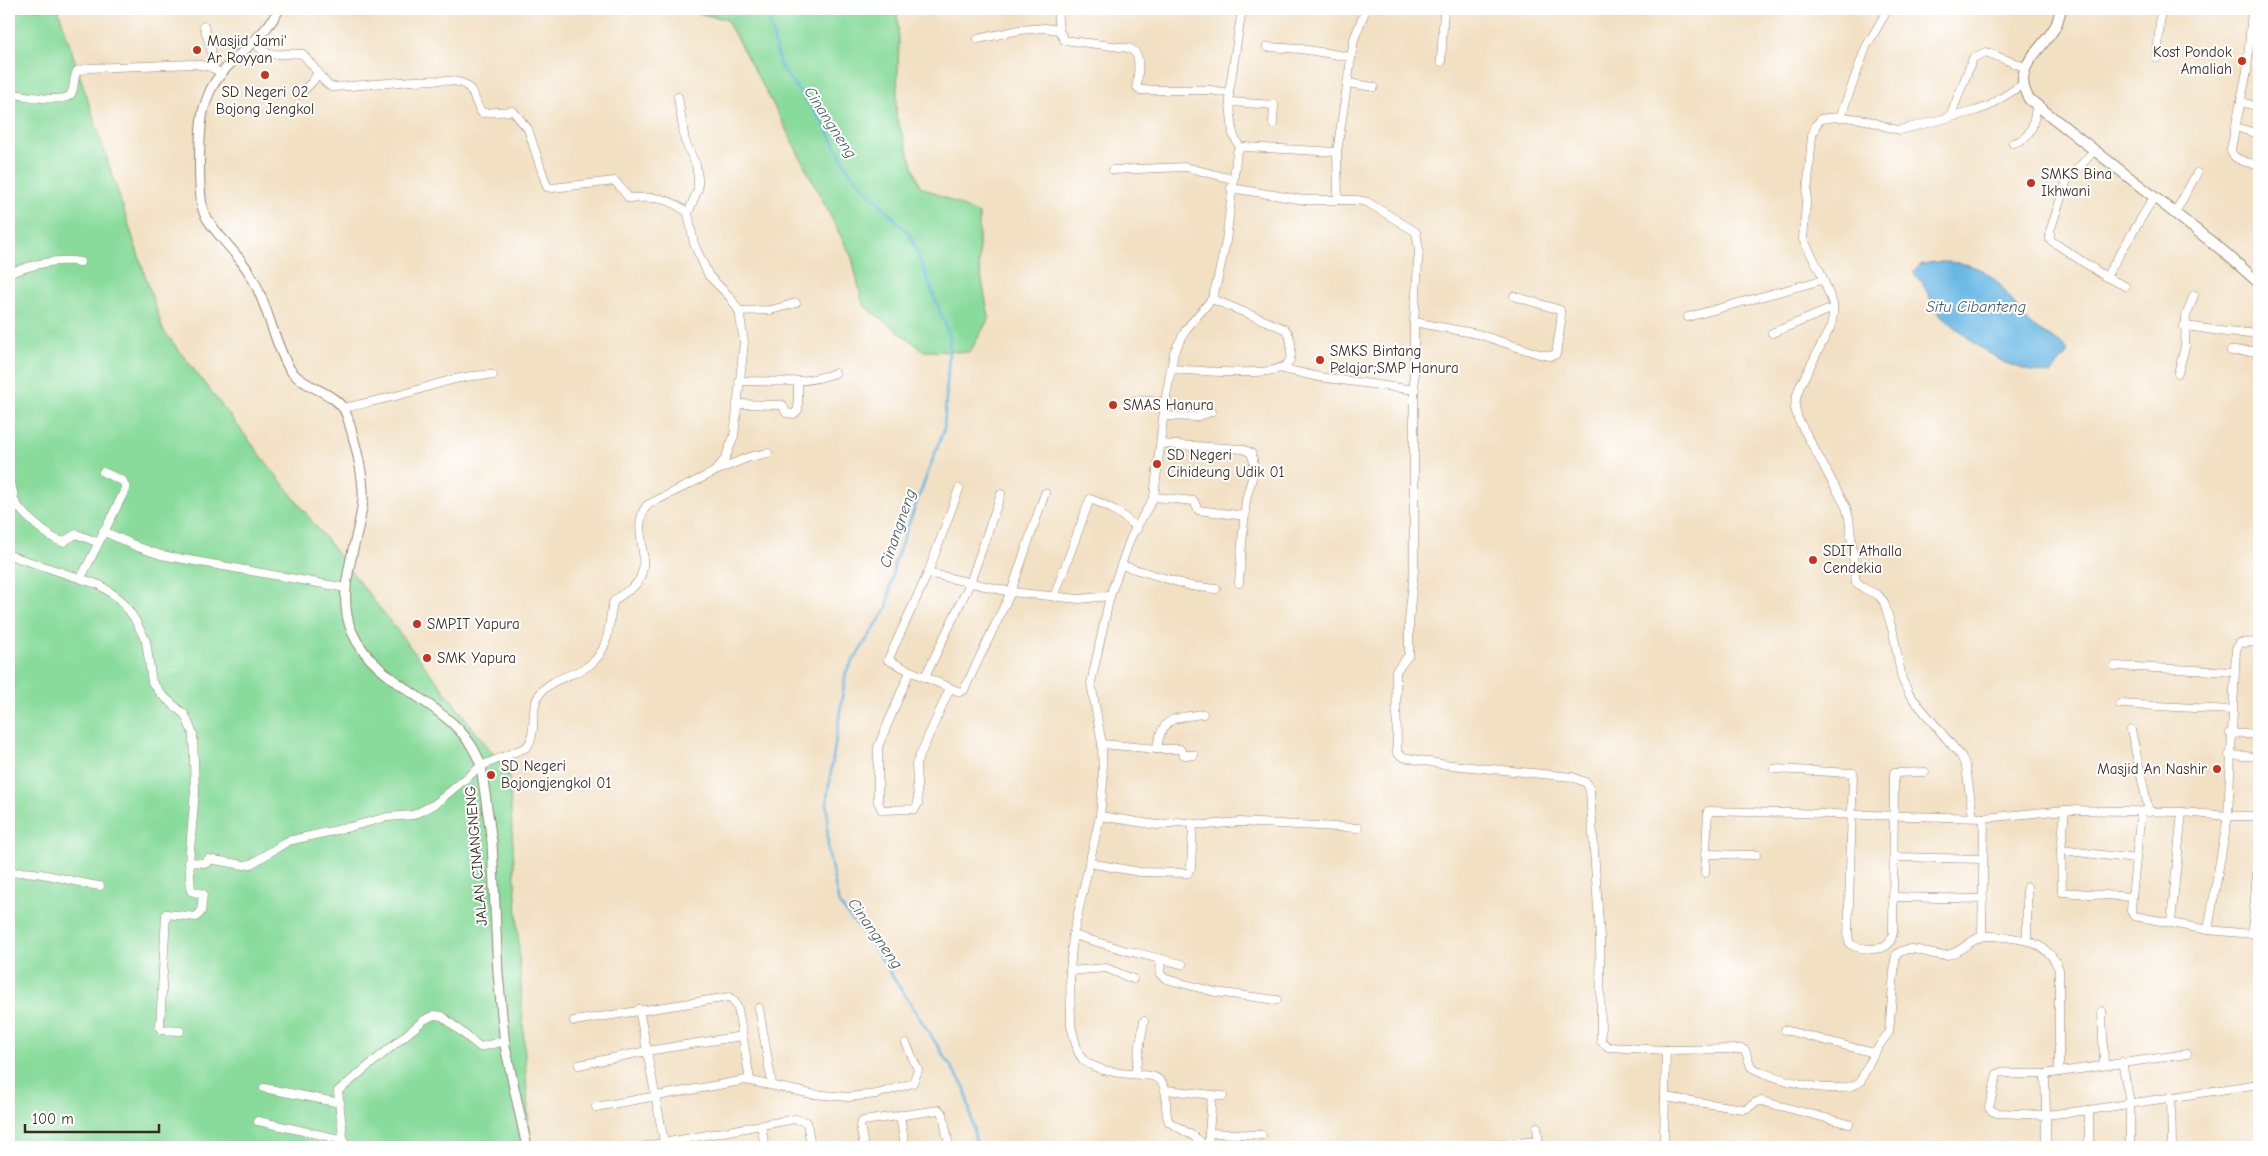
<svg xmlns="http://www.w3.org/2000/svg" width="2268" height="1156" font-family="'Comic Neue',sans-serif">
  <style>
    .green { fill: #89db9c; stroke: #62825d }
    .water { fill: #69b8e4; stroke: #527181 }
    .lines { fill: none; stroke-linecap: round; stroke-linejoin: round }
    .stream { stroke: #69b8e4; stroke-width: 2.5 }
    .minor-casing { stroke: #968570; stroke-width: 9 }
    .tertiary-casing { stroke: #968570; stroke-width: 11 }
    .secondary-casing { stroke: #968570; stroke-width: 12 }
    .minor { stroke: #fff; stroke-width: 8 }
    .tertiary { stroke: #fff; stroke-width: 9 }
    .secondary { stroke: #fff; stroke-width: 10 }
    .poi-dot { fill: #c8321e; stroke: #fff; stroke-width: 2 }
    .labels { text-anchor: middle; stroke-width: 4; stroke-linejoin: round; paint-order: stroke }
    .poi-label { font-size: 15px; fill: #3b2a1e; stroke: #fff; text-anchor: start }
    .street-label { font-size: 15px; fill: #3b2a1e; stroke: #fff }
    .water-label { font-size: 16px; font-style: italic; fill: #4b5c63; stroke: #fff }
  </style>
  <rect width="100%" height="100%" fill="#fff"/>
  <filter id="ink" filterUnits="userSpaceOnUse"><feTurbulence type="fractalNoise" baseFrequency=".02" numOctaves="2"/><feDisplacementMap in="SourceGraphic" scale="10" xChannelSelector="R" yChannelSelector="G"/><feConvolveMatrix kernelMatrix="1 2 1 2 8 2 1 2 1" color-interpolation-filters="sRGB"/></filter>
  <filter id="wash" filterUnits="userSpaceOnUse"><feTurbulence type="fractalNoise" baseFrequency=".0096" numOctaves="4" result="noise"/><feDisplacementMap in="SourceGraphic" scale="20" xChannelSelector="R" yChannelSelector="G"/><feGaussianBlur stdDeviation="1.12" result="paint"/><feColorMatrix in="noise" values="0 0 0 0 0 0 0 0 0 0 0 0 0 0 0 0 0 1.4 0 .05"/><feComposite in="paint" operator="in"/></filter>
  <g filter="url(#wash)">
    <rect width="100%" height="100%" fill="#f2e0c3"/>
    <!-- green -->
    <g class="green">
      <polygon points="9,9 58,9 163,330 509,774 530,1147 9,1147"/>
      <polygon points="677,9 897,9 899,43 896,116 920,186 979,214 979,265 989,318 970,352 924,351 863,305 852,258 774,106 726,19"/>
    </g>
    <!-- water -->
    <path class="water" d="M 1933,262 C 1965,261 1988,266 2007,294 C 2014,303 2020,314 2028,322 C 2039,333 2056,338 2067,349 L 2067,353 L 2051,374 L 2030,371 L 2005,363 L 1978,346 L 1937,312 L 1922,282 L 1916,277 L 1913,272 L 1920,265 Z"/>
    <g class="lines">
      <!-- stream -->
      <polyline class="stream" points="767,9 780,66 823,123 850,172 910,235 950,337 944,429 895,561 887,608 846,672 827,798 828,851 839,904 871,943 965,1088 977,1147"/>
    </g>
  </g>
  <g filter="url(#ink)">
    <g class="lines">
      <defs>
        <g id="minor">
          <path d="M 1057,9 L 1059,30 L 1064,40 L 1128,48 C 1144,52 1137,74 1137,87 L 1140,90 L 1210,90 L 1229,93 L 1233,134 L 1240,148"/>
          <path d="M 2252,9 L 2247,71 L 2231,149 C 2231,161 2250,162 2259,166"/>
          <polyline points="204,26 211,49 213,68"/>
          <polyline points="978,39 1019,30 1045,28 1059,30"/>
          <path d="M 255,42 C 267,62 282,51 303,54 L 326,83 L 331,87 C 358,87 445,74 464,84 C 475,90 475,105 482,113 L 513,111 L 528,129 L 547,187 L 552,188 L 615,181 L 629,198 C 655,197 667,196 688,213"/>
          <polyline points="1267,47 1301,49 1351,57"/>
          <polyline points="2157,58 2161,9"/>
          <polyline points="1441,62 1444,9"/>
          <polyline points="1347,83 1374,87"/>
          <path d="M 9,93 C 20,95 65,104 71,94 C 75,87 73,78 77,71 L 89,68 L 194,64 L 211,67 L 222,74"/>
          <polyline points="1229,93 1242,9"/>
          <polyline points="300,94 313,81 318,72"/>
          <polyline points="1231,102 1274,105 1273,124"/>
          <polyline points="2241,102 2259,107"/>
          <polyline points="1950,117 1973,58 1986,52 2024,67"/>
          <polyline points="1840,118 1866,47 1888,9"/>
          <polyline points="2235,127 2259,134"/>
          <path d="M 2013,143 C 2032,139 2034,123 2036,107"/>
          <polyline points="2094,151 2067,180 2050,231 2050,240 2106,277 2154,197"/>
          <polyline points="1337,152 1338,200"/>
          <polyline points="1113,170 1186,167 1232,179"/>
          <polyline points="1231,188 1304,200 1357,200 1367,202 1416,232 1419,249 1414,322 1414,570 1409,621 1409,655 1396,671 1397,753 1403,757 1441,764 1572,777 1587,783 1590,791 1600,938 1601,1041 1608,1047 1666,1050"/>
          <polyline points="2175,213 2197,173"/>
          <path d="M 9,273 C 33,265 55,258 80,262"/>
          <polyline points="2106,277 2125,286"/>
          <polyline points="739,311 771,310 796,303"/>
          <polyline points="1688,317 1822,280"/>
          <polyline points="1414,322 1478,334 1539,354 1551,356 1556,354 1561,322 1560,310 1514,296"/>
          <path d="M 2184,326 C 2210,328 2234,336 2259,332"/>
          <polyline points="1772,333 1833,308"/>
          <polyline points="2231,351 2259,351"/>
          <polyline points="1279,368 1319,377 1415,390"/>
          <path d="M 1170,369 C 1192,370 1271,378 1286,365 C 1291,361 1291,356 1291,351 C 1291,342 1291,336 1285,329 L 1212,299"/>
          <polyline points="2178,373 2185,347 2186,316 2194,295"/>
          <path d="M 739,381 C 773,381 803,385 835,373"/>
          <polyline points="1135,400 1165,402"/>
          <polyline points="737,404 783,405 786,413 794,414 798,410 798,382"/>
          <path d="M 344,408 C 365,403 386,399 407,393 C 438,384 461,374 493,375"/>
          <polyline points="1164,416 1196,417 1211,412"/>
          <path d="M 1161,444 L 1243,449 L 1251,453 C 1259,469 1248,486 1246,501 C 1243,528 1241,556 1239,583"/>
          <polyline points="718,470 749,457 768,453"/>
          <path d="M 9,484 C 15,489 12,496 15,502 C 22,514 50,539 63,542 L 76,534 L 97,542"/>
          <polyline points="959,489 928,573 1011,592 1079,599 1110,596"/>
          <polyline points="1154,497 1194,501 1198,510 1245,516"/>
          <polyline points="103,531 138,547 161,555 346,588"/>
          <polyline points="9,555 100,585 121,600 134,618 146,641 152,682 162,695 185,715 193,734 195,791 189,862 191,891 203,894 201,912 196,917 166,914 160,1028 162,1030 180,1031"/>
          <polyline points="1121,565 1191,586 1216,589"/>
          <polyline points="928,573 888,660 910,671 960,692 964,690 1011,592 1045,493"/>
          <polyline points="81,578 126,488 123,481 103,472"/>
          <path d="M 1054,597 L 1090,499 C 1110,506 1123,514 1137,529"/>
          <polyline points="2115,666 2234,672"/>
          <polyline points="910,671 878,747 878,802 882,810 915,809 918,804 916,764 950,688"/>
          <polyline points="925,677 970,583 1001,494"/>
          <polyline points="2120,704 2232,710"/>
          <polyline points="2131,730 2149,812"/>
          <polyline points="2230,733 2259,735"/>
          <path d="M 1102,744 L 1157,749 C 1161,716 1175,718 1203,714"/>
          <polyline points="1157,749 1180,749 1184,755 1194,755"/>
          <polyline points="2229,755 2259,757"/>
          <path d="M 1774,769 L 1853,773 L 1848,937 L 1850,944 C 1858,949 1877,951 1886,946 C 1891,943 1892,937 1893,932 L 1894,773 L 1925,772"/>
          <polyline points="2065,810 2061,850 2135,859"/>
          <polyline points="1100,816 1157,825 1178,822 1207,825 1239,822 1358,828"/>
          <path d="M 1973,817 L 1966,767 L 1961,756 L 1909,694 L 1902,679 L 1893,632 L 1884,602 L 1878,595 L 1865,589 L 1856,582 L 1849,518 L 1846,507 L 1798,419 L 1795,408 L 1796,398 L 1800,386 L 1831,326 L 1833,315 L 1833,304 L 1820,271 L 1803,239 L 1812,136 L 1816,125 L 1821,119 C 1836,116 1855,117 1869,121 C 1880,124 1889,129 1900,130 L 1975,111 L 1989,106 L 2023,84"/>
          <polyline points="2259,847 2252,934 2259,937"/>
          <polyline points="2061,850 2062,892 2132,897 2131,911 2134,916 2208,930 2252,934"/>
          <polyline points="1705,854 1756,855"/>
          <polyline points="1894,857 1982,859"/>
          <path d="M 189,862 L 207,863 L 208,859 L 244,865 L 251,864 L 288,841 L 350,827 L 387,817 L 413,815 L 435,804 L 481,766 L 527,747 C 538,732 529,711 539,695 C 554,673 585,677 599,655 C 610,640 609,620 613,603 C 620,593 633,591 639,580 C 652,556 630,527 647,505 L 714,472 L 725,459 L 734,436 L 744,342 L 739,311 L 730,297 L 709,276 L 694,244 L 688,213 L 698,189 L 698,178 L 696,165 L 685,141 L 678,97"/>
          <polyline points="1089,863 1140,872 1188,873"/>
          <polyline points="1191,868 1193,824"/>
          <path d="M 9,873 C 41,869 69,882 100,886"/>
          <polyline points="1705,873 1708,811 1984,818 2065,810 2182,812 2228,816 2259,816"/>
          <polyline points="2027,887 2027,940"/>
          <polyline points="1893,897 1983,899"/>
          <polyline points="2132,897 2141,812"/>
          <polyline points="2171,922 2182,812"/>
          <polyline points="2208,930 2228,816 2236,649 2240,643 2259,642"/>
          <polyline points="1073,935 1128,951 1182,964"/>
          <polyline points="1982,936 1984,818"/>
          <polyline points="1161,959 1160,974 1166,979 1215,992 1277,1000"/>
          <polyline points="1070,971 1106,968 1133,979"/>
          <polyline points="759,1008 772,1084"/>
          <polyline points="639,1009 665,1147"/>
          <polyline points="2102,1011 2104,1065"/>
          <polyline points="574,1021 729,997 734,1001 738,1009 750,1080"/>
          <polyline points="1785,1030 1874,1053"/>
          <polyline points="2122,1062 2130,1102 2130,1147"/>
          <polyline points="579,1065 647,1051 742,1036"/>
          <polyline points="2059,1072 2187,1054"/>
          <polyline points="1135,1074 1144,1021"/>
          <polyline points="264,1088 340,1103"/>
          <polyline points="1166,1090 1223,1096"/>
          <path d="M 1665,1097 L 1743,1109 C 1751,1109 1753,1101 1761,1101 L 1849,1124"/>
          <polyline points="2171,1097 2172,1147"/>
          <polyline points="596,1107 746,1080 812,1094 848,1097 877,1094 913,1083 918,1070 906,1043"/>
          <polyline points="900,1115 905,1147"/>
          <polyline points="258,1121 344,1140"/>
          <polyline points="761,1125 765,1147"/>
          <polyline points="1537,1127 1539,1147"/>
          <polyline points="1209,1133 1262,1135"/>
          <polyline points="344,1147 338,1091 424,1020 434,1015 442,1016 480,1047 505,1041"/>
          <polyline points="641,1147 795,1119 807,1122 811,1147"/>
          <polyline points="864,1147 860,1125 863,1121 939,1110 943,1114 949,1147"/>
          <path d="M 1206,1147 L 1195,1137 L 1169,1122 C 1161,1106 1174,1083 1152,1076 L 1120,1073 L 1103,1070 L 1091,1065 L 1083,1060 L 1078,1052 L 1071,1026 L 1070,971 L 1073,935 L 1100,816 L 1103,783 L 1102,744 L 1091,683 L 1110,596 L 1131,537 L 1154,497 L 1165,402 L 1174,352 L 1187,328 L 1212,299 L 1217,282 L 1226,241 L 1237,152 L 1240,148 L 1245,147 L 1337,152 L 1354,39 L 1366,9"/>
          <polyline points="1208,1147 1212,1095"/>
          <polyline points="1476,1147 1538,1141"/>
          <path d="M 1668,1147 L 1665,1146 L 1664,1138 L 1666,1050 L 1742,1049 L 1745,1050 L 1751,1067 C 1772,1079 1839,1098 1860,1082 L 1874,1053 L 1889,1032 L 1895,961 L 1896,955 C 1913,940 1928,958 1947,955 C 1960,953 1968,942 1980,937 C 1987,935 1996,936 2003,937 C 2027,939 2049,944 2059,969 L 2059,1072 L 2045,1074"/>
          <polyline points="2046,1147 2046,1115 1997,1113 1992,1111 1989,1108 1997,1074 2001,1072 2015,1074 2045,1074 2046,1115 2089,1110"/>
          <polyline points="2089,1147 2089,1110 2259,1084"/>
        </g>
        <path id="tertiary" d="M 279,9 C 263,41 229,57 212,87 C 208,95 205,104 203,112 C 199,131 197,199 205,215 C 214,232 230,246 241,261 C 248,270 255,282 259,292 C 270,317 276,345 289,368 C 301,387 330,390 343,408 C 347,413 349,423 351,429 C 357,451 364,477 363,500 C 359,543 334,590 352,632 C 379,692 461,703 481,766 L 492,842 L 498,973 L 505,1046 L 527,1147"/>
        <path id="secondary" d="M 2061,9 C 2059,15 2058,22 2055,27 C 2041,52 2010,67 2029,99 L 2223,251 L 2259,283"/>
      </defs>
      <!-- minor casing -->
      <use href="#minor" class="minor-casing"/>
      <!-- tertiary casing -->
      <use href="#tertiary" class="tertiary-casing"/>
      <!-- secondary casing -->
      <use href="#secondary" class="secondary-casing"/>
      <!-- minor -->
      <use href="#minor" class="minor"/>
      <!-- tertiary -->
      <use href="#tertiary" class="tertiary"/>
      <!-- secondary -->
      <use href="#secondary" class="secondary"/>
    </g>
  </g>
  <!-- markers -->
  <g class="poi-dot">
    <circle cx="197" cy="50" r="5"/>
    <circle cx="2242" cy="61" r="5"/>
    <circle cx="265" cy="75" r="5"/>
    <circle cx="2031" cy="183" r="5"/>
    <circle cx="1320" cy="360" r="5"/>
    <circle cx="1113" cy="405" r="5"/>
    <circle cx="1157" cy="464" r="5"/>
    <circle cx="1813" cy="560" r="5"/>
    <circle cx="417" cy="624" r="5"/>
    <circle cx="427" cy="658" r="5"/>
    <circle cx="2217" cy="769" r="5"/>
    <circle cx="491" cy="775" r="5"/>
  </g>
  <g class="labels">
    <!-- poi labels -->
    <g class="poi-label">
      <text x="207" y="46">Masjid Jami'<tspan x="207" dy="17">Ar Royyan</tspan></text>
      <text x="2232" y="57" text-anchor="end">Kost Pondok<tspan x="2232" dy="17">Amaliah</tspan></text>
      <text x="265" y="97" text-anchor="middle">SD Negeri 02<tspan x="265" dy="17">Bojong Jengkol</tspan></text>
      <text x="2041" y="179">SMKS Bina<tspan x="2041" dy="17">Ikhwani</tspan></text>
      <text x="1330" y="356">SMKS Bintang<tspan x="1330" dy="17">Pelajar;SMP Hanura</tspan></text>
      <text x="1123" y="410">SMAS Hanura</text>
      <text x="1167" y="460">SD Negeri<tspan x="1167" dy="17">Cihideung Udik 01</tspan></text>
      <text x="1823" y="556">SDIT Athalla<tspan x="1823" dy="17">Cendekia</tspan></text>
      <text x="427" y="629">SMPIT Yapura</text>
      <text x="437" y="663">SMK Yapura</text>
      <text x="501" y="771">SD Negeri<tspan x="501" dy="17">Bojongjengkol 01</tspan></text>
      <text x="2207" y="774" text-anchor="end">Masjid An Nashir</text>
    </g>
    <!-- street labels -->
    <g class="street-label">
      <text transform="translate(476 856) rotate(-95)" y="5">JALAN CINANGNENG</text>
    </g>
    <!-- water labels -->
    <g class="water-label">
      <text transform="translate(831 122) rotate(57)" y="6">Cinangneng</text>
      <text x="1976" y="312">Situ Cibanteng</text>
      <text transform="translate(897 528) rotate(-71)" y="6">Cinangneng</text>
      <text transform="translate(876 933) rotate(55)" y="6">Cinangneng</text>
    </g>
  </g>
  <!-- margin -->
  <rect width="2268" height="1156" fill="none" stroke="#fff" stroke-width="30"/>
  <!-- scale -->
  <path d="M25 1124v8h134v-8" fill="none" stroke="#3b2a1e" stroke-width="2.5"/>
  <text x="32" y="1124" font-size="15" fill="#3b2a1e" stroke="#ffffff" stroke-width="4" paint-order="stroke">100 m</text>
</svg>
